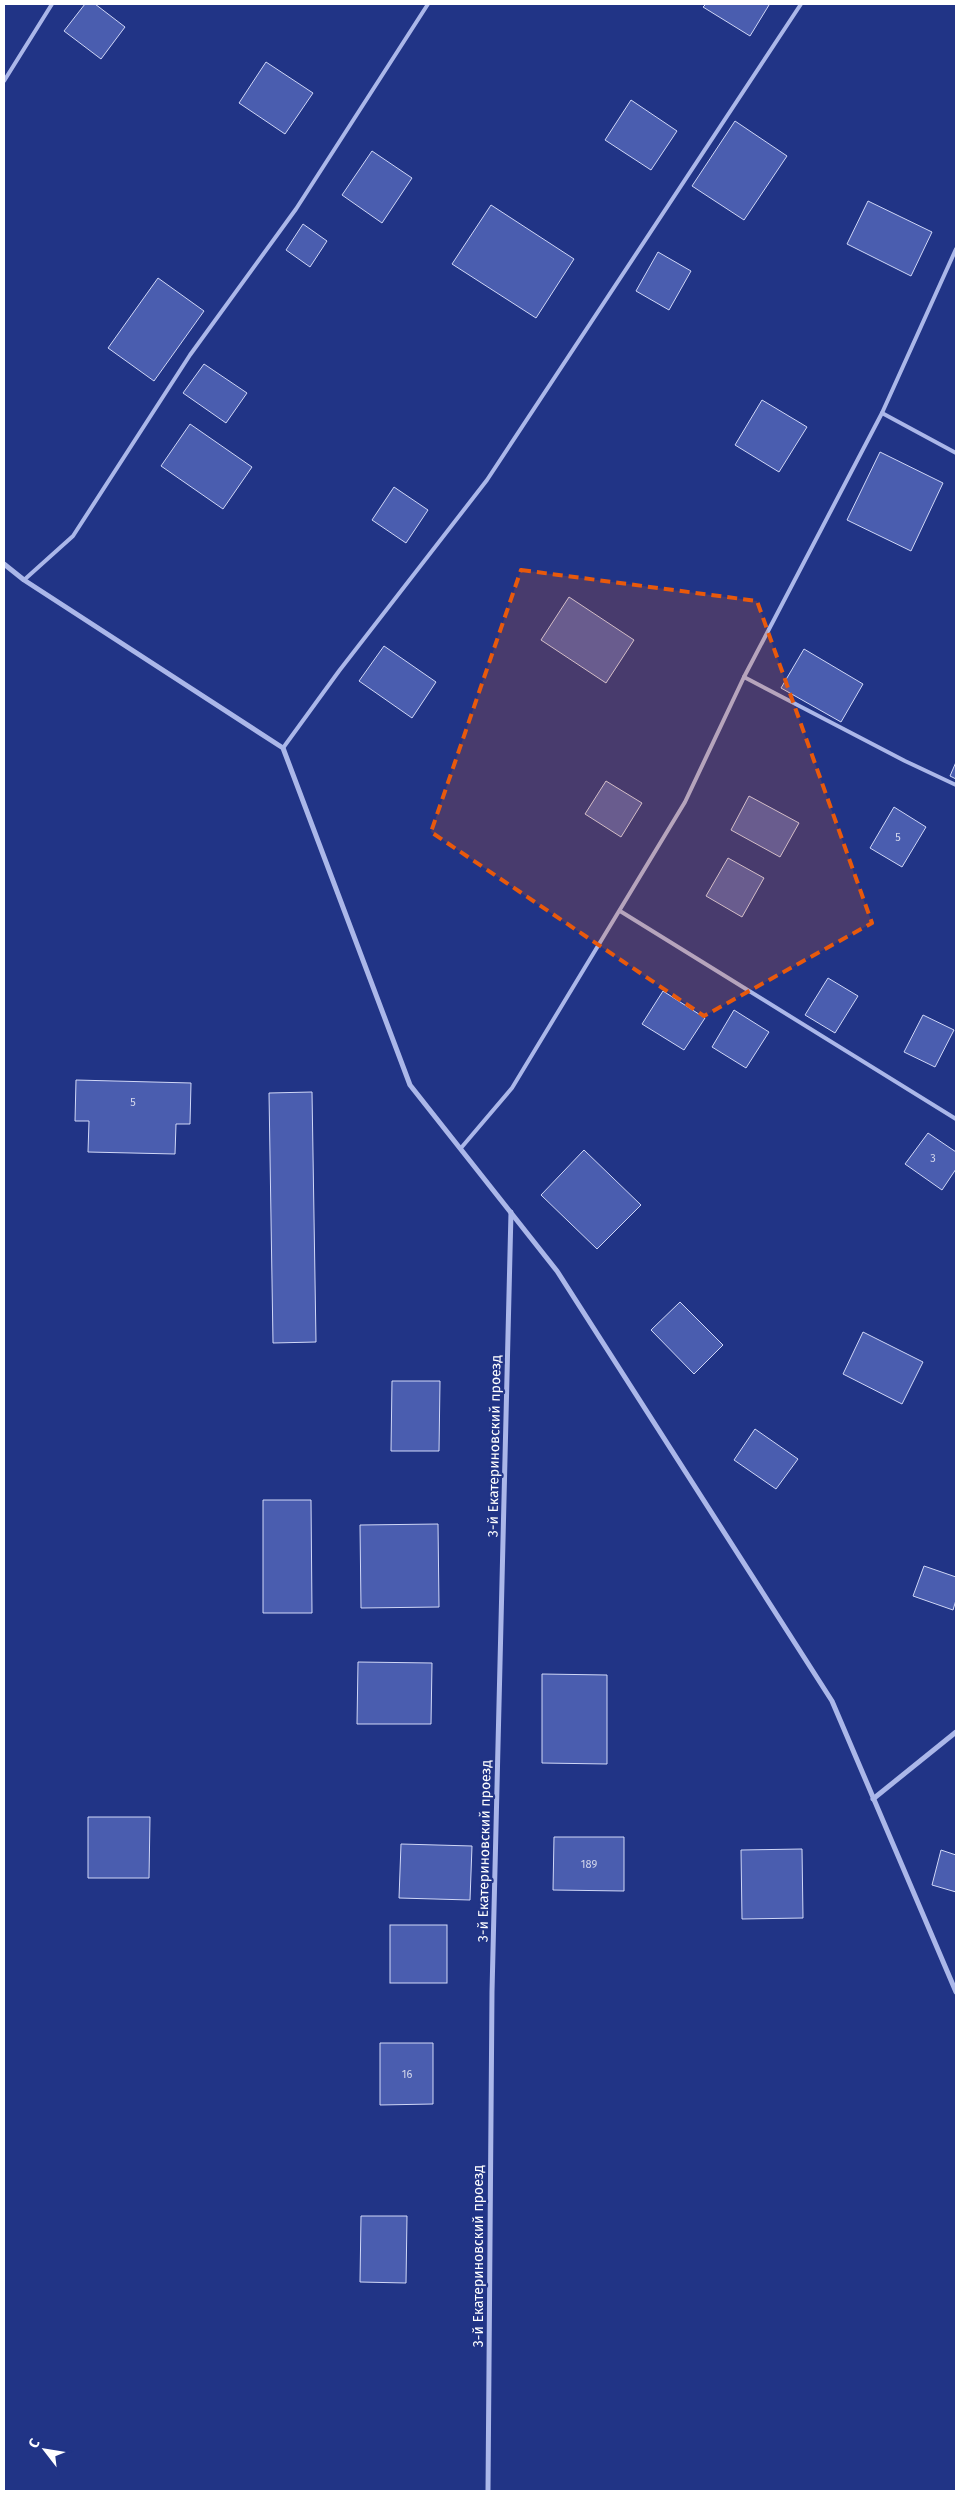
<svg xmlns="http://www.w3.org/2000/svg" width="960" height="2495" font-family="'Fira Sans',sans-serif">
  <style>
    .building { fill: #4a5daf; stroke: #d0d7f7 }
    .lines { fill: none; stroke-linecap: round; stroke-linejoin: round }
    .service { stroke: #abb7e9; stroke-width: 4 }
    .minor { stroke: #abb7e9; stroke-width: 5 }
    .marked { fill: #e8590c; fill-opacity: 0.2; stroke: #e8590c; stroke-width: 4; stroke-dasharray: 10 6; stroke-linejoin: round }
    .labels { text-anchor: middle; stroke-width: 4.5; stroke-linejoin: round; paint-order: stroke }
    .number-label { font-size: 11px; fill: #d2d6eb }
    .street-label { font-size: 14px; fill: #fff; stroke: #213486 }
  </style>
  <rect width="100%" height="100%" fill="#213486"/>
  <!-- building -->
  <g class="building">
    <polygon points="85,4 95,4 125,27 101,59 64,31"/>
    <polygon points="706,4 767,4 769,5 750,36 703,7"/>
    <polygon points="266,62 313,93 285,134 239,103"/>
    <polygon points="631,100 677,131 651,170 605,140"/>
    <polygon points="735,121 787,156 744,220 692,186"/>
    <polygon points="372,151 412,178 382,223 342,195"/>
    <polygon points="868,201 932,232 911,276 847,244"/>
    <polygon points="491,205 574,259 536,318 452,264"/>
    <polygon points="303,224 327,241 310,267 286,250"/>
    <polygon points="658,252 691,271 669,310 636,291"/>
    <polygon points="158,278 204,311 154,381 108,348"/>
    <polygon points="204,364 247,393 226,423 183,393"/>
    <polygon points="762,400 807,427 779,472 735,445"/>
    <polygon points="190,424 252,467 223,509 161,466"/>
    <polygon points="880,452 943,483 911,551 847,520"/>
    <polygon points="394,487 428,510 406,543 372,520"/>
    <polygon points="569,597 634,640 606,683 541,640"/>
    <polygon points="384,646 436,682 412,718 359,681"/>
    <polygon points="804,649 863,684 841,722 781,688"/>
    <polygon points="956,762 956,779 950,776"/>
    <polygon points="606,781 642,803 621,837 585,814"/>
    <polygon points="749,796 799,823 780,857 731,830"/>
    <polygon points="894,807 926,827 902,867 870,848"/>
    <polygon points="728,858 764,878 742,917 706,896"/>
    <polygon points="828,978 858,996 835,1033 805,1015"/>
    <polygon points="663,991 705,1018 684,1050 642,1024"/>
    <polygon points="734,1010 769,1032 746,1068 712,1047"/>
    <polygon points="923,1015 954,1030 935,1067 904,1052"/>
    <polygon points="76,1080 191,1083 190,1124 176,1124 175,1154 88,1152 89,1121 75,1121"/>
    <polygon points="312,1092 316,1342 273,1343 269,1093"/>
    <polygon points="928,1133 956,1152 956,1169 942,1190 905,1164"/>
    <polygon points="584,1150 641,1205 597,1249 541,1195"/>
    <polygon points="680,1302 723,1345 694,1374 651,1330"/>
    <polygon points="863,1332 923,1362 902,1404 843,1374"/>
    <polygon points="392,1381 440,1381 439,1451 391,1451"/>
    <polygon points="755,1429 798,1459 776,1489 734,1460"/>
    <polygon points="263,1500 311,1500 312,1613 263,1613"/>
    <polygon points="438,1524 439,1607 361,1608 360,1525"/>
    <polygon points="924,1566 956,1577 956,1600 953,1610 913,1596"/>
    <polygon points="358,1662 432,1663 431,1724 357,1724"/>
    <polygon points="542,1674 607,1675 607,1764 542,1763"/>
    <polygon points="88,1817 150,1817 149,1878 88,1878"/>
    <polygon points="554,1837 624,1837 624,1891 553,1890"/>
    <polygon points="401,1844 472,1846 470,1900 399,1898"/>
    <polygon points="802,1849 803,1918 742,1919 741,1850"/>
    <polygon points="941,1850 956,1855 956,1892 932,1885"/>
    <rect x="390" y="1925" width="57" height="58"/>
    <polygon points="380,2043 433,2043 433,2104 380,2105"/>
    <polygon points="361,2216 407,2216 406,2283 360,2282"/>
  </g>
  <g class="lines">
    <!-- service -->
    <g class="service">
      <polyline points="4,81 52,4"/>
      <polyline points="882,413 956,453"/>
      <polyline points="24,580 73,536 190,355 296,209 428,4"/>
      <polyline points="744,677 905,761 956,785"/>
      <polyline points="283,748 339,671 487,480 801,4"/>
      <polyline points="620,911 956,1119"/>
      <polyline points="461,1148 512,1088 685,802 744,677 882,413 956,249"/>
    </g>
    <!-- minor -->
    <g class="minor">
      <polyline points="4,564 24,580 283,748 410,1085 557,1271 832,1701 956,1992"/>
      <polyline points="873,1799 956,1732"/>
      <polyline points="488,2491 492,1992 511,1212"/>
    </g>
  </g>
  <!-- marked area -->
  <path class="marked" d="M 521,570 L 757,601 L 872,923 L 704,1016 L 431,832 Z"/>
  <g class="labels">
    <!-- number labels -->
    <g class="number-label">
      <text x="898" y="841">5</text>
      <text x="133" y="1106">5</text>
      <text x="933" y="1162">3</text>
      <text x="589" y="1868">189</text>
      <text x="407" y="2078">16</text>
    </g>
    <!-- street labels -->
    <g class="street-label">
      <text transform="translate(494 1446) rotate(-89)" y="5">3-й Екатериновский проезд</text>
      <text transform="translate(484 1851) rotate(-89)" y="5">3-й Екатериновский проезд</text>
      <text transform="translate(478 2256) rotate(-90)" y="5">3-й Екатериновский проезд</text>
    </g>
  </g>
  <!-- border -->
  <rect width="960" height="2495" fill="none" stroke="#ffffff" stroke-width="10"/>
  <!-- north arrow -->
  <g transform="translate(45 2450) rotate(301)" stroke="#213486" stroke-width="4" paint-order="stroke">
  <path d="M0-4L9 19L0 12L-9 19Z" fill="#ffffff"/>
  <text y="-8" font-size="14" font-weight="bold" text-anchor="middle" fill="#ffffff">С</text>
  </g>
</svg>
